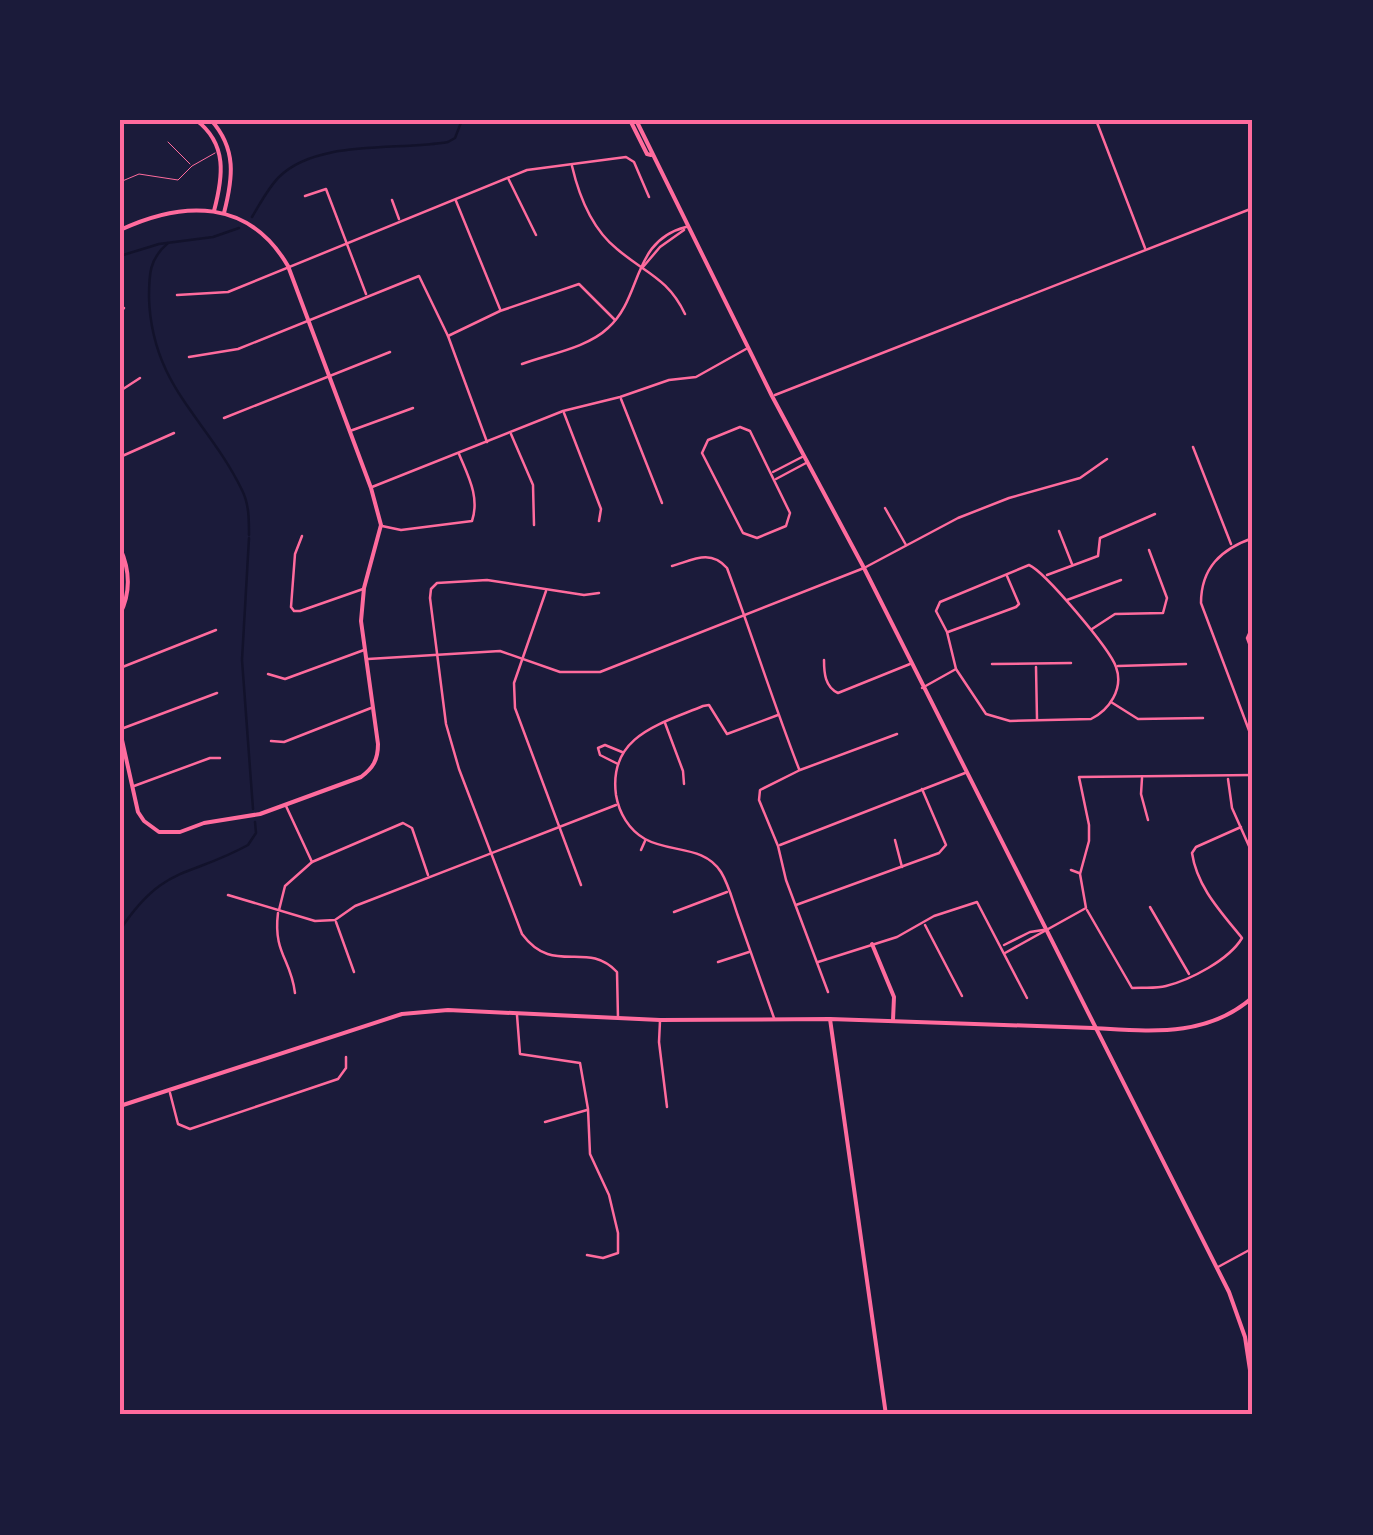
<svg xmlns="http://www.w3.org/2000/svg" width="1373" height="1535" font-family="Ubuntu,sans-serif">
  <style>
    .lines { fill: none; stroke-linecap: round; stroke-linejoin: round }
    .stream { stroke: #12122b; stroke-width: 2.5 }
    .service { stroke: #ff6b9d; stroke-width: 1 }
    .minor { stroke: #ff6b9d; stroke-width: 2.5 }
    .tertiary { stroke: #ff6b9d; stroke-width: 4 }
    .secondary { stroke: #ff6b9d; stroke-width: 4 }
    .neatline { fill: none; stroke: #ff6b9d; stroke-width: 4 }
  </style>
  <rect width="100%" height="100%" fill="#1b1b3a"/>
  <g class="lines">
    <!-- stream -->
    <g class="stream">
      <path d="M 252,217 C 260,204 268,188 279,177 C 317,139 398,151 448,142 L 455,138 L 462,120"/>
      <path d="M 168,243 C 149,259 149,275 149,298 C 152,387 207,418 242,490 C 249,504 249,519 249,535"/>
      <polyline points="120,256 159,244 213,237 239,228"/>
      <polyline points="249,538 242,660 253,809"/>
      <path d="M 120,930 C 164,864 188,878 248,845 L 256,833 L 255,822"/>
    </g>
    <!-- service -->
    <g class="service">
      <polyline points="168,142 190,164"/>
      <polyline points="120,182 139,174 178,180 192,166 215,153"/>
    </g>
    <!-- minor -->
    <g class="minor">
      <polyline points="1096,120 1145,248"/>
      <path d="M 572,166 C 579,196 592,229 617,249 C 645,273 668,278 685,314"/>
      <polyline points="508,178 536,235"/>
      <polyline points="305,196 326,189 366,294"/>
      <polyline points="392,200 399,219"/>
      <polyline points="456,201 500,309"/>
      <polyline points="643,267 660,247 684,230"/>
      <polyline points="177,295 228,292 527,170 626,157 634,162 649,197"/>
      <polyline points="120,312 124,308"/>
      <polyline points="448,336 500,311 579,284 615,320"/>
      <polyline points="189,357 238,349 419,276 448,336 487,442"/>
      <path d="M 522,364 C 549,354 587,348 608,328 C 643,297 631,241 686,227"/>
      <polyline points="120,391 140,378"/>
      <polyline points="775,395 1253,208"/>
      <polyline points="621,399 662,503"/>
      <polyline points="564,413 601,509 599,521"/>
      <polyline points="224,418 390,352"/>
      <polygon points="740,427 750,431 790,513 786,526 757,538 743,533 702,453 708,440"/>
      <polyline points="350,431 413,408"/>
      <polyline points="511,434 533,485 534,525"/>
      <polyline points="1193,447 1231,544"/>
      <polyline points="120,457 174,433"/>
      <polyline points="773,472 802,457"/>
      <polyline points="776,479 806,463"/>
      <polyline points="372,487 563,411 620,397 669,380 696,377 746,349"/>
      <polyline points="885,508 906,545"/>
      <path d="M 382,526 L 401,530 L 472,521 C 480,497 468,476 459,454"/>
      <polyline points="1059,531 1072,564"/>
      <polyline points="302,536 295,554 291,607 294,611 300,611 363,589"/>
      <path d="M 1253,538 C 1221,549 1201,568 1201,603 L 1253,741"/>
      <path d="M 1029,565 C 1045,572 1110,649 1116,667 C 1124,689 1109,710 1091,719 L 1010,721 L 986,714 L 956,669 L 947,632 L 936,611 L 940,602 Z"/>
      <path d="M 672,566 C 693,560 710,549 727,568 C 752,635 773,702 799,769"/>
      <polyline points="1047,575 1098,556 1100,538 1155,514"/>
      <polyline points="546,591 514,683 515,708 581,885"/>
      <path d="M 599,593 L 584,595 L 487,580 L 437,583 L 431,589 L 430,598 L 446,724 L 459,769 L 522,934 C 554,977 586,939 617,972 L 618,1018"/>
      <polyline points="1067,600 1121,580"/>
      <polyline points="1253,625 1247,638 1253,654"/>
      <polyline points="1092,629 1115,614 1163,613 1167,598 1149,550"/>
      <polyline points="948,632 1016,607 1019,604 1007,576"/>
      <polyline points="368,659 500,651 560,672 600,672 864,568 958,518 1009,498 1080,478 1107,459"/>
      <path d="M 824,660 C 824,673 825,687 838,693 L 910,664"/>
      <polyline points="992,664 1071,663"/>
      <polyline points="1118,666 1186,664"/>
      <polyline points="1036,667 1037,719"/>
      <polyline points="120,668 216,630"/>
      <polyline points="268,674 285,679 364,650"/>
      <polyline points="922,688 956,669"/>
      <polyline points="1111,702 1138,719 1203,718"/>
      <polyline points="665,723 683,771 684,784"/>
      <polyline points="121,729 217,693"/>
      <polyline points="271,741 284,742 371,708"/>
      <polyline points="618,764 600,755 598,748 605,745 622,752"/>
      <polyline points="1142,778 1141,794 1148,820"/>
      <polyline points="1228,779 1232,808 1253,855"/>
      <polyline points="134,786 210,758 220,758"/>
      <polyline points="286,806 312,862"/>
      <polyline points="895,840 902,867"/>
      <polyline points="780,845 965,773"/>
      <polyline points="641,850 645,841"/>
      <polyline points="1071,870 1079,873"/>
      <polyline points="228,895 315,921 335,920 355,906 616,805"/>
      <polyline points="796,905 939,853 946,845 922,789"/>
      <polyline points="1150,907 1189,974"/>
      <polyline points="279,910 285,886 312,862 403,823 412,828 428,875"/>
      <path d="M 1087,910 L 1132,988 C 1143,987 1155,989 1166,986 C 1190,980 1229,960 1242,938 C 1221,912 1197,887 1192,853 L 1196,847 L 1241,827"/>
      <polyline points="674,912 727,892"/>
      <path d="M 278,913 C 273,953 291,959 295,993"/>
      <polyline points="336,922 354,972"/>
      <polyline points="925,925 962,996"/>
      <polyline points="1004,945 1030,932 1043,930"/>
      <polyline points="1005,953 1086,908 1080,874 1089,841 1089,825 1079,777 1253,775"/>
      <polyline points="718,962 749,952"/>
      <polyline points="818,962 897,937 934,916 977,902 1027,998"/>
      <polyline points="828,992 786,880 778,846 759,800 760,790 800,770 897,734"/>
      <polyline points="517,1015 520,1054 580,1063 588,1109 590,1154 609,1195 618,1233 618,1253 603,1258 587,1255"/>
      <path d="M 774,1018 C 762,984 750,950 738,916 C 733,902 729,885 721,872 C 704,845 670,853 645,839 C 629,830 619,813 616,795 C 608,736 660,724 703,706 L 709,705 L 727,734 L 778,715"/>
      <polyline points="660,1021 659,1042 667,1107"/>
      <polyline points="170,1093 178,1124 190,1129 338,1079 346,1068 346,1057"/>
      <polyline points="545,1122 587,1110"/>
      <polyline points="1218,1267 1253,1248"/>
    </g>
    <!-- tertiary -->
    <g class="tertiary">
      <path d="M 196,120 C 228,144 223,177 214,211"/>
      <path d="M 211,120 C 237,149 233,178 224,213"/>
      <path d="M 120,230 C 184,200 249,199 288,266 L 371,488 L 381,525 L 364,588 L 361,621 L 378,744 C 378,760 373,768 361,777 L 260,814 L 204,823 L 180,832 L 159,832 L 144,821 L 138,812 L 120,731"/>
      <path d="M 120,548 C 130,570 131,592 120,614"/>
      <polyline points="872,944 894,997 893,1020"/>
      <polyline points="830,1019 886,1415"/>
      <polyline points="120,1106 402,1014 448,1010 660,1020 830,1019 1093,1028"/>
    </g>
    <!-- secondary -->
    <g class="secondary">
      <polyline points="630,120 647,154 651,155"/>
      <polyline points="636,120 772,396 864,568 1229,1292 1245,1337 1253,1390"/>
      <path d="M 1093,1028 C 1150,1031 1207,1038 1253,997"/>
    </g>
  </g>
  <!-- border -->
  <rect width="1373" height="1535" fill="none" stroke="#1b1b3a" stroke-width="245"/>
  <rect x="122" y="122" width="1128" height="1290" class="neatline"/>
</svg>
